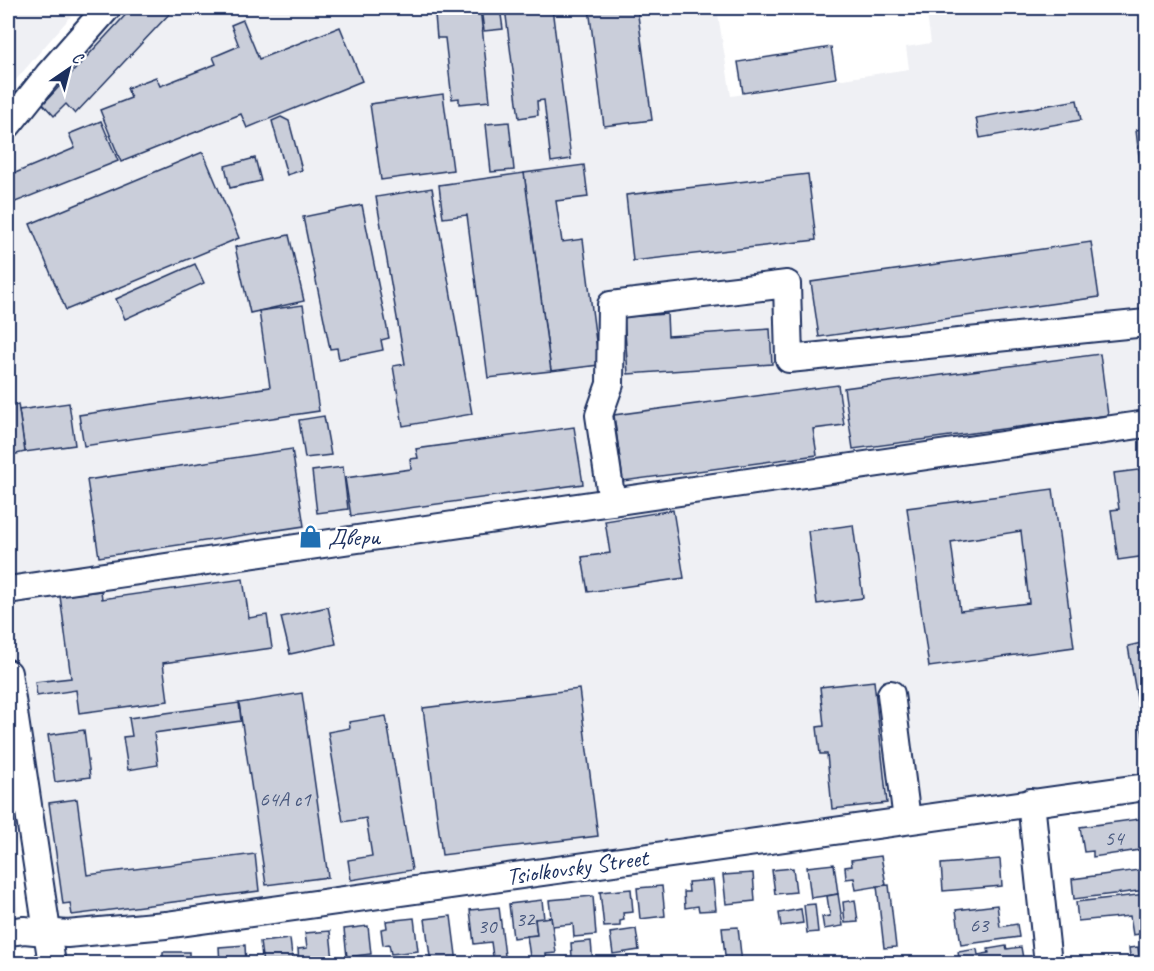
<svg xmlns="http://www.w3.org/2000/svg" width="1154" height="971" font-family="Caveat,sans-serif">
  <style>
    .built { fill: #eff0f4 }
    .building { fill: #caceda; stroke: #1b2f5e; stroke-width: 1.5; fill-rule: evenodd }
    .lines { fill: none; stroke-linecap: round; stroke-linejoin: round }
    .minor-casing { stroke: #1b2f5e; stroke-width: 30 }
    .minor { stroke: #fff; stroke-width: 26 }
    .labels { text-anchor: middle; stroke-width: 4.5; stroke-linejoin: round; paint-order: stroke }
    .number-label { font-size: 21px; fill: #47577d }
    .poi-label { font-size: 24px; fill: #1b2f5e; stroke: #fff; text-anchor: start }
    .street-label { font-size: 24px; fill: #1b2f5e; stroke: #fff }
  </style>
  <rect width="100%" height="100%" fill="#fff"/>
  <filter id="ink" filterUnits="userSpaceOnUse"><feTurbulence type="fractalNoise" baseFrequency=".0167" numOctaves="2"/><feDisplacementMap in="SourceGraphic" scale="12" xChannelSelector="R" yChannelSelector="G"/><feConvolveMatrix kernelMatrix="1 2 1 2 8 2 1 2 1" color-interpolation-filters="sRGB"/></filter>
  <g filter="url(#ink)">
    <!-- built -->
    <g class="built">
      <polygon points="8,8 78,8 8,89"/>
      <polygon points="107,8 717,8 731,96 909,69 906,47 931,43 926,8 1146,8 1146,787 48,933 8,673 8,125"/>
      <polygon points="8,828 18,913 8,914"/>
    </g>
    <!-- building -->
    <g class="building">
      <polygon points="132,8 172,8 172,11 75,114 66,104 54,116 43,104"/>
      <polygon points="446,8 480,8 490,101 459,104 459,98 452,99 445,38 437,38 435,15 447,14"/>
      <polygon points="481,8 500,8 503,29 484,31"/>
      <polygon points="505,8 552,8 571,159 551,162 544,100 537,101 538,115 519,118"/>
      <polygon points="589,8 637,8 652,120 604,126"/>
      <polygon points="243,20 259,59 340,27 362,81 247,128 241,114 121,162 100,110 131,98 127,88 156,77 160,86 216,64 213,57 239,46 231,25"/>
      <polygon points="831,47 836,78 743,93 738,62"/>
      <polygon points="443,94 453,170 381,180 370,104"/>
      <polygon points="1077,100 1081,120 980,138 976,118"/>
      <polygon points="281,117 289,121 302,170 287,175 272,121"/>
      <polygon points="101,121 118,161 8,205 8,176 75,148 69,134"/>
      <polygon points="509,122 514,170 491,172 486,124"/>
      <polygon points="1146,128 1146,219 1136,130"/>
      <polygon points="203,152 239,238 66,310 30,224"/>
      <polygon points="255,158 261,181 230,188 225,166"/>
      <polygon points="584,165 588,197 556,201 562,242 583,239 599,365 551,371 524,173"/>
      <polygon points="524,173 551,371 488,378 467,215 443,218 439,185"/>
      <polygon points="808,174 816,240 633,261 626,195"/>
      <polygon points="432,188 472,414 403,426 393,366 405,364 376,197"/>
      <polygon points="362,205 389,338 381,340 383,350 339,359 337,348 330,349 303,217"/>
      <polygon points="289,235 304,301 250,313 235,247"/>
      <polygon points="1091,242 1099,297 819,337 811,282"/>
      <polygon points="195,264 204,283 125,319 116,299"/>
      <polygon points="303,305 319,411 84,446 79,415 270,387 259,311"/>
      <polygon points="667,314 668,336 770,329 772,364 628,374 624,317"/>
      <polygon points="1100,354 1108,415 853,449 844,388"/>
      <polygon points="838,385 844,425 813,429 817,455 623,481 614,415"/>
      <polygon points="69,403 75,445 25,452 19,410"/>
      <polygon points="18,404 25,452 8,456 8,408"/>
      <polygon points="324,416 331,455 305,458 299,420"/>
      <polygon points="574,427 583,484 351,516 345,478 411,469 410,459 418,458 416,449"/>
      <polygon points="292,449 304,526 99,557 87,480"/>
      <polygon points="343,467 348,509 317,513 312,471"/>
      <polygon points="1146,469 1146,556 1118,560 1111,510 1119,509 1114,473"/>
      <path d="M 1053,489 L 1074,647 L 929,667 L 907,508 ZM 1021,531 L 1029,603 L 960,611 L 951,542 Z"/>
      <polygon points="673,510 684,578 588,592 582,557 610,553 605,521"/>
      <polygon points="853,525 863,598 817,604 808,531"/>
      <polygon points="243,579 249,618 267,615 272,648 163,663 168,701 79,713 76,690 37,696 35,682 71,678 60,596 101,591 102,599"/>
      <polygon points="328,607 336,644 290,654 281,617"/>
      <polygon points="1146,642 1146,751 1128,646"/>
      <polygon points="874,681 887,803 832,809 827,754 820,754 817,727 824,726 820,687"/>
      <polygon points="579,689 598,836 442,855 423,708"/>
      <polygon points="302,693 328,877 266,885 239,703"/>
      <polygon points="239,703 241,721 154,733 158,765 128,770 123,737 132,736 129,718"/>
      <polygon points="386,716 412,870 351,880 348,860 372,856 366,818 343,822 328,732 350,728 349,722"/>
      <polygon points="84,730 90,777 55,782 48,735"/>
      <polygon points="77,799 87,875 255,854 259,891 72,915 70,903 63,904 49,803"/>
      <polygon points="1146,818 1146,849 1093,857 1093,851 1084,852 1080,827"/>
      <polygon points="881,856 886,885 856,890 854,878 846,879 845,867 852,866 851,860"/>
      <polygon points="1000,859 1002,886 943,891 941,864"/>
      <polygon points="834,864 838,894 811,898 807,867"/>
      <polygon points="793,868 796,892 775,894 772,870"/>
      <polygon points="1146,869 1146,890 1074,899 1072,879"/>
      <polygon points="753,873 755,901 726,904 723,875"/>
      <polygon points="713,880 716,910 699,911 698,906 685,908 684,892 689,892 688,882"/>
      <polygon points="889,885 896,947 884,948 877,886"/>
      <polygon points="662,886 665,916 640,919 637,888"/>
      <polygon points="631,889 633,912 623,913 624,920 620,921 620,926 604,927 600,892"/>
      <polygon points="838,894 843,926 824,929 822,917 830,916 827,896"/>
      <polygon points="1146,894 1146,933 1133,935 1130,916 1078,921 1076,902"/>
      <polygon points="593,896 596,935 574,937 573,924 552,926 549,900"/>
      <polygon points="542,900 544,919 535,919 537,935 513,938 509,904"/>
      <polygon points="855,900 858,922 845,923 843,902"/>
      <polygon points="815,904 818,932 807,933 804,905"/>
      <polygon points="997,905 1000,927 1017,924 1019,937 961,945 956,910"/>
      <polygon points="499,907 506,964 494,964 491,942 474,944 470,910"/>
      <polygon points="801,909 803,923 781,926 779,913"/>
      <polygon points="451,916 457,963 431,964 425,919"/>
      <polygon points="551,917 556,953 546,954 547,964 531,964 527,936 537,935 535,919"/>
      <polygon points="414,918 418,951 391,954 389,944 383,945 381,929 387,928 386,921"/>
      <polygon points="368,926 371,954 347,957 344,929"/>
      <polygon points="738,927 742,964 726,964 722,928"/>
      <polygon points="636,929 639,950 613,954 610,933"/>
      <polygon points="330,931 333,961 299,964 298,949 307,948 305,933"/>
      <polygon points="290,939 293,964 263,964 260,942"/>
      <polygon points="591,941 593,964 562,964 562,958 572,957 571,943"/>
      <polygon points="245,945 246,964 220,964 219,947"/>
      <polygon points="1006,946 1007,949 1021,947 1024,964 948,964 947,960 959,958 958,952 977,949 978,955 989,953 988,949"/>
      <polygon points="1138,947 1140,964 1131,964 1129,948"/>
      <rect x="163" y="952" width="26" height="12"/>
      <polygon points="19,959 19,964 8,964 8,961"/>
      <polygon points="1111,959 1111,964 1073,964 1073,963"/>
      <polygon points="121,961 122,964 93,964 93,962"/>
    </g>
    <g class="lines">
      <defs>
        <g id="minor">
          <polyline points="8,125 48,75 107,8"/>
          <polyline points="612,502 599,415 610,384 611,305 787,284 789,359 1146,323"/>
          <polyline points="8,590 1146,424"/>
          <polyline points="8,673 52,964"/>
          <polyline points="891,694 907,820"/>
          <polyline points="1031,802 1048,964"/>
          <polyline points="8,932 24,930 67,934 166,925 1146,787"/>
        </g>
      </defs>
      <!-- minor casing -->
      <use href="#minor" class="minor-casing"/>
      <!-- minor -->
      <use href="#minor" class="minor"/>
    </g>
  </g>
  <!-- icons -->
  <defs>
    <symbol id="shop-bare" viewBox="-9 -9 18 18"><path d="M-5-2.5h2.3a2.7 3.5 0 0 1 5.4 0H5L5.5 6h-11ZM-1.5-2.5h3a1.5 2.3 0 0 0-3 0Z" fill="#1f6fb2" stroke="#fff" stroke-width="2.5" paint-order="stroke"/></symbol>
  </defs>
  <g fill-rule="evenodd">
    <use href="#shop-bare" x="294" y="520" width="33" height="33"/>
  </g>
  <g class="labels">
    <!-- number labels -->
    <g class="number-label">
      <text x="285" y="806">64А с1</text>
      <text x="1114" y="845">54</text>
      <text x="525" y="926">32</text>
      <text x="979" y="932">63</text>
      <text x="487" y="933">30</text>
    </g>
    <!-- poi labels -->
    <g class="poi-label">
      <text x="328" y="545">Двери</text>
    </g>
    <!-- street labels -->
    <g class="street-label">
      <text transform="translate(577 867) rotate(-8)" y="8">Tsiolkovsky Street</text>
    </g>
  </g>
  <!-- margin -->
  <rect width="1154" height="971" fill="none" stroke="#fff" stroke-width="30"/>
  <rect x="15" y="15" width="1124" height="941" fill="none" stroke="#1b2f5e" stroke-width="2" filter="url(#ink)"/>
  <!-- north arrow -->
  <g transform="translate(69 69) rotate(35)" stroke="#ffffff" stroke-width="4.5" paint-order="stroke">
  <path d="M0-4.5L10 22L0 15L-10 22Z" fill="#1b2f5e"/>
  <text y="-9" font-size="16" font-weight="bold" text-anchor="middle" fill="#1b2f5e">С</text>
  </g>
</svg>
